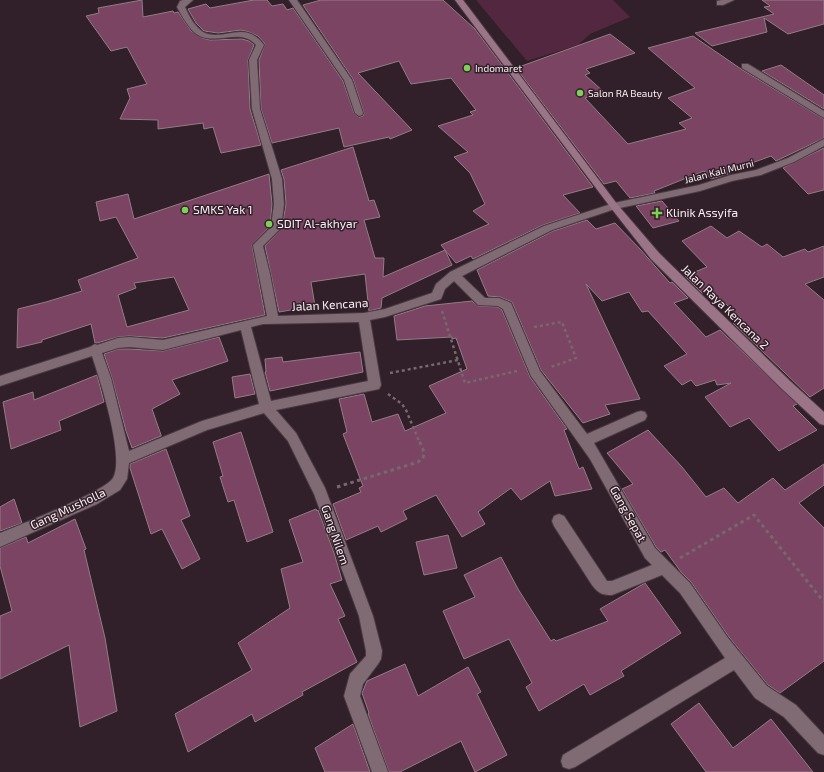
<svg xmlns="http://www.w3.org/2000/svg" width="824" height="772" font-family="'Exo 2',sans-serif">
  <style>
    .green { fill: #542740 }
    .building { fill: #7b4462; stroke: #927c87; fill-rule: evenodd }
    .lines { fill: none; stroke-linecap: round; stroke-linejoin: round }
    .lane-casing { stroke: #4a3b43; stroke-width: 2 }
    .street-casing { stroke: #4a3b43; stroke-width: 2 }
    .secondary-casing { stroke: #4a3b43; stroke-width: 2 }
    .path-far1 { stroke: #77676f; stroke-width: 2.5; stroke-dasharray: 3 3; stroke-linecap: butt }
    .path { stroke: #77676f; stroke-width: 3; stroke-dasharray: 3.5 3.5; stroke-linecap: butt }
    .lane { fill: #806b75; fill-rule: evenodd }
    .street { fill: #806b75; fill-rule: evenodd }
    .secondary { fill: #9b7488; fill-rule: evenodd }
    .poi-dot { fill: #7dd154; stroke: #312029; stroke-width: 1.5 }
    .labels { text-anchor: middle; stroke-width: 3; stroke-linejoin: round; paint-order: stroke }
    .far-poi-label { font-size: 10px; fill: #fbeef4; stroke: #312029; text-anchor: start }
    .far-street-label { font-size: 10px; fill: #fbeef4; stroke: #312029 }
    .poi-label { font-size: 12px; fill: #fbeef4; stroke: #312029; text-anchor: start }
    .street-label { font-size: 12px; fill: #fbeef4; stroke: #312029 }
  </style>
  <rect width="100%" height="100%" fill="#312029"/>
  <!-- green -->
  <polygon class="green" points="476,0 613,0 630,17 590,34 578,45 527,61"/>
  <!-- building -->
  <g class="building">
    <polygon points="142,0 143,17 173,11 174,13 178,12 191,31 202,38 210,40 242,39 249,41 254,45 248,60 250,109 261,145 221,153 213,127 204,129 203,123 158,129 158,120 120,119 130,98 127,89 147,84 127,47 111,51 86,16 99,13 98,8"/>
    <polygon points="254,0 267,0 272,6 283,4 287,10 293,8 343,81 354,113 359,117 363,116 364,113 353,79 303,5 321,0 443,0 475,29 593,187 563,195 580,213 543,225 473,259 471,256 456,263 445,250 452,265 382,298 381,308 369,311 365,274 311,282 315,306 279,312 265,246 282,228 286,204 284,179 281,170 353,147 369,201 374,200 380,217 364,220 375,258 384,258 383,277 445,250 441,245 489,224 473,211 485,204 470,173 454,157 468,152 438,126 473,115 470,112 476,110 451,78 411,84 399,61 358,73 412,130 390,139 389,137 344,147 339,128 272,143 261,109 259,60 265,44 258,36 249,32 241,30 218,33 204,31 196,23 188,9 206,4 210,8"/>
    <polygon points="762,0 824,0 824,24 788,34 764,18 767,32 712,46 695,33 774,14 764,7 770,6"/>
    <polygon points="610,34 635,53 586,69 590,73 585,75 604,92 585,98 628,144 686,129 679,123 692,118 668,98 695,88 648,48 693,36 741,69 824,119 824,138 776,161 771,156 730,171 731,173 711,179 704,171 654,191 655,193 630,198 616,181 604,184 516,68"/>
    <polygon points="781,65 824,95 824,109 762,71"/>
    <polygon points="824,148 824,190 808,194 783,168"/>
    <path d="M 269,174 L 272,204 L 270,226 L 252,245 L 265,315 L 163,338 L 129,336 L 118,337 L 97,343 L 95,343 L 91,324 L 42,340 L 42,342 L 17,348 L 18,309 L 46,302 L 82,291 L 78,280 L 138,258 L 116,217 L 100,221 L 96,202 L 128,194 L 134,219 ZM 174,277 L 189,310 L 127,327 L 118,295 L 136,288 L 134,283 Z"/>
    <polygon points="662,201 679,221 653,228 636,206"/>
    <polygon points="587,220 596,229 615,223 640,249 670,283 672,282 688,298 674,303 706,337 720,330 797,404 793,406 817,430 779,451 749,418 730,427 705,397 731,383 717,385 715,380 696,386 691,380 682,385 664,366 687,354 648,311 642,312 629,292 602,301 586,284 640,399 605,405 610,414 583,423 541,370 512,302 500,297 488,296 477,270 553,231"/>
    <polygon points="711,226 727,238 739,231 762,247 767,244 783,257 805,249 808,252 824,246 824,277 805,284 824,300 824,388 810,397 733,323 741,318 711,290 702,293 685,276 707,267 682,241"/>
    <polygon points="472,301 478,306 498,307 502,310 530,377 567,429 564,430 579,469 583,467 592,489 555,496 550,481 521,500 511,488 478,512 485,524 462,537 436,495 403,511 407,519 381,532 378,526 346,540 333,504 361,492 359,488 363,486 343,434 347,432 339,399 364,394 372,422 398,414 405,431 446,413 429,386 467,369 456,338 452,339 452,337 397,340 394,316 425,306"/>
    <polygon points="219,337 228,361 172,380 180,394 152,409 161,435 161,436 132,448 126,431 112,378 104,354 118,349 129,349 163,351"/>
    <polygon points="360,352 363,372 270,391 265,372 266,372 265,359 282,357 283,362"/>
    <polygon points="250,374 255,394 235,398 232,377"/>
    <polygon points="97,375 104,402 59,421 61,430 11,449 3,402 33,392 34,400"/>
    <polygon points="648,430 682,467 706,497 724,488 738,503 773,478 785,490 824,464 824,485 799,503 824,528 824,661 780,693 768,685 729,637 691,582 681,572 665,550 661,552 656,547 622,489 633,484 607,453"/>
    <polygon points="241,432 273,532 247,542 234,500 228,502 220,477 223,476 213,442"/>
    <polygon points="166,449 190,516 181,520 200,559 182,569 162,529 151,534 130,468 130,464"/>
    <polygon points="14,499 22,523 0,531 0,507"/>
    <polygon points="316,509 317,511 318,510 334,553 342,580 330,584 345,616 338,619 357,662 302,692 303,695 255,722 252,714 188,752 175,714 252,670 238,643 290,608 281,569 303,562 289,520"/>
    <polygon points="75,519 86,549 84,550 105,638 117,711 80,727 69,645 0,679 0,616 12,611 0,566 0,548 26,537 28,543"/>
    <polygon points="448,535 457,568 424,575 416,542"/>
    <polygon points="501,557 518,589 551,641 554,639 556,641 608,621 600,609 645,583 681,633 621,671 624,676 590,695 584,684 539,711 526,687 532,683 509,639 464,659 443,611 475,597 464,575"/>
    <polygon points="405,664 418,696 468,667 481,692 477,694 507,755 475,772 461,741 400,772 389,772 368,714 369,713 362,693 367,681"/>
    <polygon points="699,703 733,748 771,719 813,772 706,772 671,724"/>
    <polygon points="353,724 370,772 325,772 315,748"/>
  </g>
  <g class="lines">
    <defs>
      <polygon id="lane" points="742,64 748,64 824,111 824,118 742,68"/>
      <g id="street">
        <path d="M 183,0 L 193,0 L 185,7 C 189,16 194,26 203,32 C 224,43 244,18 264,45 L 257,60 L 260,109 L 282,179 L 284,204 L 281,228 L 263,246 L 270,274 L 278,316 L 364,313 L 385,309 L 432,293 L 436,284 L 450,272 L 544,226 L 614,203 L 699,185 L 731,175 L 756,170 L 788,158 L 824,139 L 824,146 L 794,162 L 761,175 L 732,181 L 700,191 L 615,209 L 552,230 L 462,276 L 485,298 L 499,298 L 511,303 L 540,371 L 587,434 L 637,412 L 641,411 L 645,412 L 647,416 L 645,420 L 594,443 L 655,548 L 690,583 L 728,638 L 767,686 L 796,705 L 824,735 L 824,755 L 818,753 L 784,717 L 755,698 L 734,670 L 575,767 L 569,769 L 563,767 L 561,761 L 563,755 L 725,658 L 680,593 L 662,575 L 612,595 C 602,595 598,593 592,585 L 554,526 L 552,521 L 554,516 L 559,514 L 564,516 L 607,581 L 612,581 L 652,565 L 645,558 L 590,459 L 531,376 L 503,309 L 498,306 L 478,305 L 454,281 L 445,289 L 441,299 L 385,317 L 370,320 L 381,385 L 379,389 L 276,410 L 296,433 L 325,488 L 373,616 L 382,651 L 381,659 L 378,664 L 363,684 L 360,696 L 388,772 L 372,772 L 344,696 L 350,674 L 366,656 L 366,651 L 359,616 L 314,494 L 288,441 L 264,413 L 207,430 L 129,463 L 127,479 L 120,490 L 97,504 L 0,547 L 0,533 C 19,525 105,492 113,478 C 125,457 100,380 92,356 L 0,386 L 0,376 L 90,347 L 95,344 L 97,345 L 118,338 L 129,337 L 163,340 L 267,316 L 253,245 L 271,227 L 274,204 L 272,179 L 252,109 L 249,60 L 256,45 C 240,26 214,48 195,33 C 187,26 182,16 177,7 L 180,1 ZM 359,322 L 368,381 L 271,401 L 251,327 L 263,324 ZM 241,330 L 259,404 L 202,421 L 129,451 L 111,378 L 102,353 L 118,348 L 129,347 L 163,350 Z"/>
        <polygon points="289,0 297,0 352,80 363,113 362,115 359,116 355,113 344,80"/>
        <polygon points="722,0 734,0 723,5 717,5 717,1"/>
      </g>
      <polygon id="secondary" points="455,0 463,0 617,204 659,253 790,381 824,412 824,425 820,424 782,389 651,259 611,208"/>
    </defs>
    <!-- lane casing -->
    <use href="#lane" class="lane-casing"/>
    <!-- street casing -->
    <use href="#street" class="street-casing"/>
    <!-- secondary casing -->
    <use href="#secondary" class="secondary-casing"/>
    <!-- path-far1 -->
    <g class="path-far1">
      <polyline points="442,311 465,383 517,371"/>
      <polyline points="534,327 562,322 576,358 551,367"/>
      <polyline points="390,373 458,360"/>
      <polyline points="388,394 402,404 406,410 419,441"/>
    </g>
    <!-- path -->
    <g class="path">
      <polyline points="337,487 418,462 423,458 424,452 419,440"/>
      <polyline points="680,558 754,515 824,602"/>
    </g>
    <!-- lane -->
    <use href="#lane" class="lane"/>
    <!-- street -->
    <use href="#street" class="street"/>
    <!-- secondary -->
    <use href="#secondary" class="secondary"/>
  </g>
  <!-- markers -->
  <g class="poi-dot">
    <circle cx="467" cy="68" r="4"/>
    <circle cx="580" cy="93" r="4"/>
    <circle cx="185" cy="210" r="4"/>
    <path d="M655 207h4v4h4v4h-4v4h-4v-4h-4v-4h4z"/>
    <circle cx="269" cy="224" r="4"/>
  </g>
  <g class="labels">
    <!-- far-poi labels -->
    <g class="far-poi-label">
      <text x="475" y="72">Indomaret</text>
      <text x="588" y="97">Salon RA Beauty</text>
    </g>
    <!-- far-street labels -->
    <g class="far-street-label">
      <text transform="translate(719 171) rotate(-14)" y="4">Jalan Kali Murni</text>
    </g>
    <!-- poi labels -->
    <g class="poi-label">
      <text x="193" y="214">SMKS Yak 1</text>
      <text x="666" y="217">Klinik Assyifa</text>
      <text x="277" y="228">SDIT Al-akhyar</text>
    </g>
    <!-- street labels -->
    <g class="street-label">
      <text transform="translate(330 305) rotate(-3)" y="4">Jalan Kencana</text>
      <text transform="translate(725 307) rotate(44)" y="4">Jalan Raya Kencana 2</text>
      <text transform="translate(68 509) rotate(-25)" y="4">Gang Musholla</text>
      <text transform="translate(628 514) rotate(61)" y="4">Gang Sepat</text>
      <text transform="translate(335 535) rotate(71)" y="4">Gang Nilem</text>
    </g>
  </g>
</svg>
